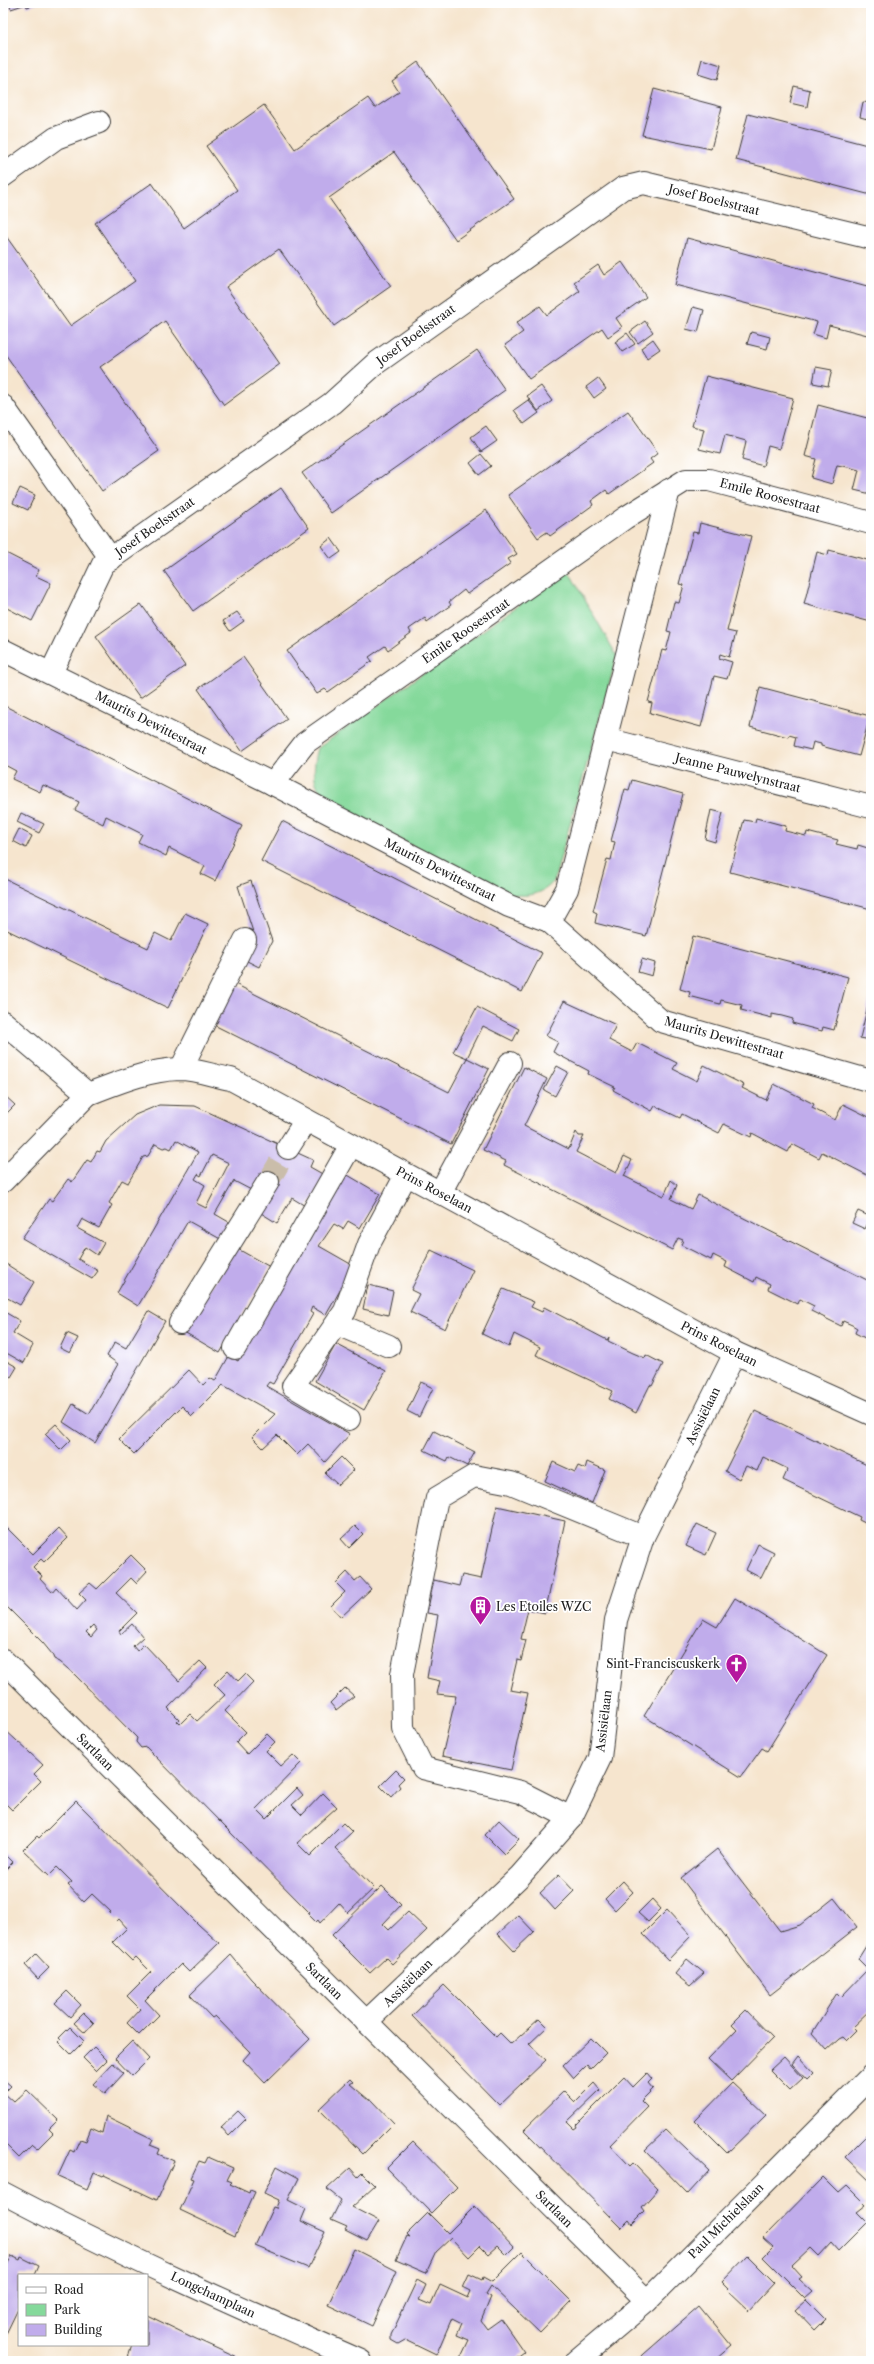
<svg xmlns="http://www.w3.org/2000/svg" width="874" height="2364" font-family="'Libre Caslon Text',serif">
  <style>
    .green { fill: #85d99b; stroke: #507a5c }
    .building { fill: #c0aceb; fill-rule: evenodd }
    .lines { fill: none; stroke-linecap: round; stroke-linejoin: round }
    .minor-tunnel { stroke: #cabdaa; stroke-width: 22; stroke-dasharray: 22 11; stroke-linecap: butt }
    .minor-casing { stroke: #3d3a37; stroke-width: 24 }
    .minor { stroke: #fff; stroke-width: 22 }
    .labels { text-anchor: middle; stroke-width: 3.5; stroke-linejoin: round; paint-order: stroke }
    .street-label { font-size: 12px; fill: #1c1c1c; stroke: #fff }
    .poi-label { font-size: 12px; fill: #1c1c1c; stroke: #fff; text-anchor: start }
  </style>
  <rect width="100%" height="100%" fill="#fff"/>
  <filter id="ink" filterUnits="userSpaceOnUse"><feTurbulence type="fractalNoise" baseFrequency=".025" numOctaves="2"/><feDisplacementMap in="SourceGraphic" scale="8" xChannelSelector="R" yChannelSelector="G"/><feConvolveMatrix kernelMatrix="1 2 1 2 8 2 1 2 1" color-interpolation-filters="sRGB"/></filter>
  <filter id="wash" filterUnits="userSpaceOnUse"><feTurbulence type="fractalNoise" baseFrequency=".012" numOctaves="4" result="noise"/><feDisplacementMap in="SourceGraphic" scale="16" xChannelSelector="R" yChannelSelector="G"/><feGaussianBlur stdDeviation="0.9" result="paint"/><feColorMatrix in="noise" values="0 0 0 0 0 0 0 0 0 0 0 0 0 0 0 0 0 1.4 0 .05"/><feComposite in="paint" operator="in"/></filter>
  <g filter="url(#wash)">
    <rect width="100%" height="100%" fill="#f6e5ce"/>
    <!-- green -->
    <path class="green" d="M 568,570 L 617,656 L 554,881 C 541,896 527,897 508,894 L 333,806 C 313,789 311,774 318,748 Z"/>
    <g id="blocks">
      <!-- building -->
      <g class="building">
        <polygon points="9,3 40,3 27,7 26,4 11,9"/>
        <polygon points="702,59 721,65 717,80 698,74"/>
        <polygon points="418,62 514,199 456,240 394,152 329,198 391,286 334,326 279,249 226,287 280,364 224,405 165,321 100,367 159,451 102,491 3,351 3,232 70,326 135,281 95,223 152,183 184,228 237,190 206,146 264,105 295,149 368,98 375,108 399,92 392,81"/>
        <polygon points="794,86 810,90 807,107 790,103"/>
        <polygon points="654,89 722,107 711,149 642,135"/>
        <polygon points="863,102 871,103 871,120 860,117"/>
        <polygon points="748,114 871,146 871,195 736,160"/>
        <polygon points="687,238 871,287 871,336 829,325 826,338 813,334 817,322 675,285"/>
        <polygon points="622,262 646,297 616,318 622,327 608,337 602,328 529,379 505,345 523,332 516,323 540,306 547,315 580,291 574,282 598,265 604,275"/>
        <polygon points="693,307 704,310 698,332 686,329"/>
        <polygon points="645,321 653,332 638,343 630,332"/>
        <polygon points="751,332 770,337 767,349 747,344"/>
        <polygon points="627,333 635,344 622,352 615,342"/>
        <polygon points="653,339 660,349 647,358 641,348"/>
        <polygon points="477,350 505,390 331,513 302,473"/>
        <polygon points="816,367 832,370 828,386 813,383"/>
        <polygon points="706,376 793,398 779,449 768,446 763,466 742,460 746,441 725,435 720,454 699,449 704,429 692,426"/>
        <polygon points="598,378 606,389 594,398 586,387"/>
        <polygon points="541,386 552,401 538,411 527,396"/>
        <polygon points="528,400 539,413 524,424 514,410"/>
        <polygon points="818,405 871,419 871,494 854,490 859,470 848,467 837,465 832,484 811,478 816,459 805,456"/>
        <polygon points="628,411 658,453 650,459 653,463 609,494 606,490 591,501 593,505 550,536 547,532 538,538 508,495"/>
        <polygon points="486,426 497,441 481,452 471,437"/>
        <polygon points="481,454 491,466 479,475 470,463"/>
        <polygon points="20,488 35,495 28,510 13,503"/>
        <polygon points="281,488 309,528 193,611 164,571"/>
        <polygon points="486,510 517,554 508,559 511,563 467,594 464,590 449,602 451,605 427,622 425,618 409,629 411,633 388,650 385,646 369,657 372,661 328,692 325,689 317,694 287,651"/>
        <polygon points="700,523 751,536 727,631 736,633 729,657 720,654 719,658 732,662 727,679 714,676 701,727 650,713 652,703 648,702 662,650 666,651 671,632 667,631 674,602 679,603 684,585 679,584 693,532 698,533"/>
        <polygon points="331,538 341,552 331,559 321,546"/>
        <polygon points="829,550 871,561 871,622 804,604 817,552 828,555"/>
        <polygon points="4,552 39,570 36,576 51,583 32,621 3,606"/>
        <polygon points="141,604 185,666 140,698 96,636"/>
        <polygon points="237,612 244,621 230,631 223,621"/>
        <polygon points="243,657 287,719 242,751 198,689"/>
        <polygon points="760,687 870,716 859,756 821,746 821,744 813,742 811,750 794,746 796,737 789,735 788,737 750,727"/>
        <polygon points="3,705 242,826 215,881 201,874 205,866 169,848 166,856 138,842 142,834 106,816 103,824 75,810 79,802 61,793 43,785 40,792 12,779 16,771 3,764"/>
        <polygon points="632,780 683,794 646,936 595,923 597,913 593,911 607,859 611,860 615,842 611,841 625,789 629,790"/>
        <polygon points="711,810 723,813 715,842 705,839"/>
        <polygon points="21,813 44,824 39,833 17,822"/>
        <polygon points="756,818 786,826 785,831 806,836 807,832 838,840 836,844 857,849 858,845 871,849 871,909 730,872 744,820 755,822"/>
        <polygon points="282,821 542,953 522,992 261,861"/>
        <polygon points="19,829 32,836 26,848 13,841"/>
        <polygon points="3,878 148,948 155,933 171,941 185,913 208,924 168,1008 3,928"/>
        <polygon points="251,881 272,941 259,967 247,961 256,941 238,886"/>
        <polygon points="693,936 848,977 834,1030 823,1027 822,1031 792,1023 793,1019 782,1016 772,1014 772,1018 741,1010 742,1005 721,1000 720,1004 689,996 690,992 680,989"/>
        <polygon points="642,959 655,963 652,976 638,972"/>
        <polygon points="235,984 449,1092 467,1058 489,1069 451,1144 214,1025"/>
        <polygon points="870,997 871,997 871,1040 860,1038"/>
        <polygon points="564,1001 616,1025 609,1040 632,1052 637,1043 677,1063 673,1069 697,1081 704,1065 744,1085 742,1088 766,1100 774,1084 814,1104 812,1108 835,1120 843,1104 871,1118 871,1177 822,1152 819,1158 792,1144 788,1152 752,1133 751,1137 724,1124 719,1133 682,1114 680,1118 655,1106 652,1111 613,1090 615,1087 588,1074 589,1071 553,1052 558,1042 546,1036"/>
        <polygon points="477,1007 519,1029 513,1041 483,1026 467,1058 453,1052"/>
        <polygon points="557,1066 568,1072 555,1096 544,1090"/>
        <polygon points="524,1067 547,1079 524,1126 569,1149 576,1132 579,1136 584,1136 576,1152 616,1173 624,1156 632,1160 624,1176 664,1196 671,1180 677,1185 671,1199 691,1209 698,1195 871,1282 871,1341 855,1333 857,1328 852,1325 843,1321 841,1326 811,1311 814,1306 800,1299 798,1304 768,1289 770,1284 756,1277 754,1282 725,1267 727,1262 713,1255 711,1260 681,1245 683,1240 678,1238 672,1250 504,1165 506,1161 483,1150"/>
        <polygon points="3,1094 15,1105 3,1117"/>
        <path d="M 159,1105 L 195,1106 L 313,1160 L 310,1167 L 326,1176 L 307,1207 L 292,1198 L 277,1223 L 261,1213 L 253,1191 L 234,1181 L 215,1214 L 234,1225 L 224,1241 L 188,1221 L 138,1306 L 117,1293 L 198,1152 L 176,1140 L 171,1149 L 167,1147 L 163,1148 L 155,1144 L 148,1156 L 143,1157 L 128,1183 L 122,1180 L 109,1203 L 112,1205 L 99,1228 L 82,1219 L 77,1228 L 104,1243 L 97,1255 L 85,1247 L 78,1259 L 98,1271 L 92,1279 L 22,1238 L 49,1199 L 52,1201 L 68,1179 L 72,1182 L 87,1160 L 91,1162 L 97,1151 L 100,1152 L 106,1141 L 135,1115 ZM 212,1155 L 229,1163 L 206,1208 L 196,1203 L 205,1185 L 195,1179 L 198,1174 L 201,1176 Z"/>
        <polygon points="346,1174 380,1194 360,1228 348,1221 343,1229 334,1224 319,1246 354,1266 326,1315 312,1307 310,1312 313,1314 273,1384 269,1382 266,1386 350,1434 325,1462 308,1444 297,1455 277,1435 263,1448 252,1437 275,1414 223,1385 192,1416 182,1406 134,1454 119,1439 189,1370 203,1385 210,1378 215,1381 229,1356 238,1361"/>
        <polygon points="858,1211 871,1217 865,1229 852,1223"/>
        <polygon points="236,1248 270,1267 220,1353 184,1332"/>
        <polygon points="431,1250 473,1270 445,1329 410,1312 419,1294 411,1290"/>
        <polygon points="3,1262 34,1282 20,1305 4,1296 3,1298"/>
        <polygon points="368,1285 393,1291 388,1315 363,1309"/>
        <polygon points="503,1289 534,1302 531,1307 542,1312 544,1307 607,1340 609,1337 608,1341 633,1353 645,1358 646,1355 663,1364 652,1386 650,1385 636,1413 609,1399 613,1391 536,1355 540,1347 514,1334 509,1347 482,1334"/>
        <polygon points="3,1311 20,1321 13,1333 33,1345 24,1363 3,1351"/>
        <polygon points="148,1311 165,1321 95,1443 63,1422 73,1404 89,1414 118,1364 107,1356 115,1342 126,1348"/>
        <polygon points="67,1333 78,1338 70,1353 60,1348"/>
        <polygon points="336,1344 386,1371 364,1410 315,1381"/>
        <polygon points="3,1359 17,1367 11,1377 3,1372"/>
        <polygon points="421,1382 433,1388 419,1417 407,1411"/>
        <polygon points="755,1411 871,1467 871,1526 859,1520 860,1517 783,1480 788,1469 763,1457 757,1471 746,1466 739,1479 725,1471"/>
        <polygon points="56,1424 71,1440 61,1450 45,1434"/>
        <polygon points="434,1431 475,1452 467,1466 449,1457 447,1461 424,1450"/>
        <polygon points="341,1457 354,1470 338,1485 325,1473"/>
        <polygon points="553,1462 575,1472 578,1466 585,1469 587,1462 605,1470 592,1503 545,1481"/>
        <polygon points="497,1506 565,1521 545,1613 528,1609 521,1639 526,1640 521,1661 517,1660 510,1690 528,1693 511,1770 442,1756 456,1696 437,1694 440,1681 427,1678 438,1615 427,1613 434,1580 459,1586 462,1575 481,1579"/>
        <path d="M 3,1524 L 33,1554 L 59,1528 L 68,1538 L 44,1562 L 41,1559 L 33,1567 L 42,1576 L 40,1579 L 52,1592 L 56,1587 L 77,1610 L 86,1600 L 79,1593 L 90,1583 L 97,1589 L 131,1555 L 147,1571 L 136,1583 L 131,1578 L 116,1593 L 137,1613 L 119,1631 L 121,1634 L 132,1624 L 143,1637 L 133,1646 L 137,1651 L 144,1644 L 179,1681 L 200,1661 L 207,1668 L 168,1708 L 179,1719 L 177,1721 L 180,1724 L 190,1714 L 197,1721 L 225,1695 L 214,1684 L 228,1670 L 238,1681 L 245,1674 L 253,1682 L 225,1711 L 246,1732 L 236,1742 L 247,1754 L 267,1734 L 275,1742 L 266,1751 L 281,1766 L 293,1755 L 301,1763 L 256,1809 L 266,1819 L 297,1788 L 303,1795 L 292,1805 L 302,1815 L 323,1793 L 337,1807 L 297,1843 L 310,1856 L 343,1823 L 352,1832 L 335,1848 L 374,1888 L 348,1913 L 339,1903 L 320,1923 L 318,1920 L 316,1922 L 307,1913 L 309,1912 L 146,1747 L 141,1748 L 136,1742 L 137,1738 L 75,1675 L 60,1662 L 54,1659 L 52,1654 L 43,1643 L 3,1603 ZM 93,1625 L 97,1630 L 91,1637 L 86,1632 Z"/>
        <polygon points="697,1524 716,1533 706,1555 686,1546"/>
        <polygon points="355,1526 363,1534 349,1548 341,1539"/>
        <polygon points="758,1544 774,1552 761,1578 746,1570"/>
        <polygon points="347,1572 355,1581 360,1577 371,1589 341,1617 331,1606 345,1592 336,1583"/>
        <polygon points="735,1598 827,1655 767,1751 762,1748 741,1777 644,1716 703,1619 717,1627"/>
        <polygon points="345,1688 354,1696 336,1710 330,1703"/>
        <polygon points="3,1728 43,1765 34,1774 41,1781 12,1810 3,1801"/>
        <polygon points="396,1770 404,1778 398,1784 400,1787 391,1797 380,1786"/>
        <polygon points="76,1801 199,1925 219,1943 189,1972 181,1964 145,2000 159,2015 139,2035 127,2023 140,2009 127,1996 151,1972 136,1957 132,1961 113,1942 127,1928 119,1919 117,1921 109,1913 111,1912 92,1894 84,1902 68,1885 72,1882 57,1867 49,1875 23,1850 37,1836 39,1838"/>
        <polygon points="499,1820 519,1839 504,1854 485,1835"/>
        <polygon points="717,1849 780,1931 800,1925 834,1898 857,1927 770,1995 681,1878"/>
        <polygon points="3,1852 13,1862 3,1872"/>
        <polygon points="559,1875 574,1891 555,1910 540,1893"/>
        <polygon points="623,1881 633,1892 615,1910 605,1899"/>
        <polygon points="382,1886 401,1905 383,1924 389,1930 408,1912 427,1930 392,1964 386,1958 370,1973 332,1935"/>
        <polygon points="652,1899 661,1909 648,1922 638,1913"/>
        <polygon points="667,1910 691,1936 668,1960 643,1934"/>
        <polygon points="518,1915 534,1932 514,1951 498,1934"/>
        <polygon points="871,1938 871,2010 853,2027 856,2030 846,2040 843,2037 839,2039 827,2050 812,2033 837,1993 841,1997 868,1969 858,1959"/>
        <polygon points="36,1954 49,1968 38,1979 25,1965"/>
        <polygon points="231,1955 251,1979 310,2039 265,2083 243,2060 250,2052 215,2016 212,2018 190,1995"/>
        <polygon points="687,1959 704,1973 690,1986 675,1974"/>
        <polygon points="444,1985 496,2037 500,2033 511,2044 539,2019 547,2027 529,2044 546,2060 499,2105 412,2016"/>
        <polygon points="67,1991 81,2005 70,2017 55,2003"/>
        <polygon points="746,2010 773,2038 731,2081 708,2059 737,2029 732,2024"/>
        <polygon points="84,2013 94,2023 85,2033 74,2023"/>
        <polygon points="70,2027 84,2041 71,2054 59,2042 61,2040 59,2038"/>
        <polygon points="591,2038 606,2053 590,2069 587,2065 574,2078 563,2065"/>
        <polygon points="132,2041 149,2059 132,2076 115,2058"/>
        <polygon points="94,2047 107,2060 96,2071 83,2058"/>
        <polygon points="798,2056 814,2073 807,2080 792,2064"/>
        <polygon points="784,2057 803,2078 790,2090 770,2070"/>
        <polygon points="113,2063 124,2073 105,2094 93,2084"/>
        <polygon points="647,2073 652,2079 648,2083 653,2089 641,2101 647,2107 610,2145 630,2166 633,2163 658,2189 642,2207 645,2211 632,2224 629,2220 621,2228 524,2130 564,2091 575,2102 594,2083 600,2090 567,2122 574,2129 577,2127 576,2125 624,2077 633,2087"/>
        <polygon points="3,2079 11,2086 4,2093 14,2102 27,2090 58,2120 49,2129 53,2133 37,2149 32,2145 19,2158 3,2142"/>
        <polygon points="350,2079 353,2082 350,2084 369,2100 371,2099 394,2123 363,2154 319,2109"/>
        <polygon points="732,2083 766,2115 727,2153 695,2121"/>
        <polygon points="238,2111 246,2119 229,2136 221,2127"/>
        <polygon points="106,2116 153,2139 150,2145 160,2149 158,2154 174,2161 157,2200 104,2175 103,2176 94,2172 87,2189 58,2176 70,2150 74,2152 80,2139 86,2141 91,2128 102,2133"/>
        <polygon points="666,2130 709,2171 688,2194 645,2150"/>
        <polygon points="871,2131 871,2182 845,2157"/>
        <polygon points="413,2142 457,2187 431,2213 387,2168"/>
        <polygon points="208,2157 233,2168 227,2180 232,2182 230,2184 249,2193 250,2190 255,2192 235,2236 180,2210 194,2179 191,2178 199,2161 205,2163"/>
        <polygon points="277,2166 299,2178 288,2200 306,2209 301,2221 325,2232 308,2268 255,2246 273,2207 276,2208 279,2200 264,2193"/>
        <polygon points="350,2168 358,2177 362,2173 375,2186 352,2207 379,2221 367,2241 345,2230 347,2227 331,2220 341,2200 327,2189"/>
        <polygon points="823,2177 839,2193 847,2186 866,2205 857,2212 867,2222 838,2251 831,2243 819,2256 811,2248 792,2266 802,2277 799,2279 813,2292 805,2299 763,2257 773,2247 763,2238"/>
        <polygon points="475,2206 514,2247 506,2255 497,2246 488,2254 480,2246 469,2257 451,2238 436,2252 426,2273 396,2260 407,2236 410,2237 407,2234 428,2213 448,2233"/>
        <polygon points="354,2249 397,2271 372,2326 328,2305"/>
        <polygon points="522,2252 571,2301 540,2333 491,2286 486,2294 491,2297 481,2321 487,2329 501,2319 524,2352 512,2361 459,2361 469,2340 457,2335 462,2323 452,2318 436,2355 405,2340 398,2344 391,2340 391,2335 417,2280 426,2285 419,2300 431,2305 440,2285 468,2298 471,2291 463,2287 469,2274 482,2280 483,2277 492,2282"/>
        <polygon points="12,2256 20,2260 21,2257 39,2266 35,2275 19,2275 19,2307 3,2340 3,2272"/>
        <polygon points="747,2256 774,2283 748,2311 727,2291 729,2289 722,2282"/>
        <polygon points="806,2300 825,2319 814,2330 795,2310"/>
        <polygon points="699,2306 731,2345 716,2358 718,2361 636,2361"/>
        <polygon points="147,2315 194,2338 244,2361 127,2361 132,2345 147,2345"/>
      </g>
    </g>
  </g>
  <g filter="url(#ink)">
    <use href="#blocks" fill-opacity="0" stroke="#3d3a37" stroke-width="1"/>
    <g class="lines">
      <!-- minor-tunnel -->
      <polyline class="minor-tunnel" points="268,1182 288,1148"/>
      <defs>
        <g id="minor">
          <polyline points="3,176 56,138 99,122"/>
          <polyline points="3,406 111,559"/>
          <polyline points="3,650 273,784 509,906 549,921 661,1021 871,1081"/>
          <polyline points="51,673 103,564 332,403 375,364 623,188 644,183 871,238"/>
          <polyline points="606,739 871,807"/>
          <polyline points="273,784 305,743 625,518 686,480 709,480 871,523"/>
          <polyline points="549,921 567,889 669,490"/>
          <path d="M 3,1022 L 88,1094 C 117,1083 147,1070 179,1069 C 196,1069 214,1076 231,1079 L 735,1353 L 871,1414"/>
          <polyline points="181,1069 245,940"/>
          <polyline points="288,1148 306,1120"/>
          <polyline points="3,1181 88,1094"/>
          <polyline points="440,1193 510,1063"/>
          <polyline points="180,1323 268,1182"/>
          <polyline points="337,1324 389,1346"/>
          <polyline points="235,1348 351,1145"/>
          <polyline points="349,1419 293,1386 345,1311 369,1244 406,1175"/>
          <polyline points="3,1660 647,2301"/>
          <polyline points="571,1818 520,1792 423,1768 403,1728 402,1674 437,1498 474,1476 511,1483 643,1537"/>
          <polyline points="366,2022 520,1876 571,1818 600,1758 616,1620 643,1537 735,1353"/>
          <path d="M 3,2193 C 120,2255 240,2308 361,2361"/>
          <polyline points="576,2361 647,2301 871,2076"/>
        </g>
      </defs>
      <!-- minor casing -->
      <use href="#minor" class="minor-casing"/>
      <!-- minor -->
      <use href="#minor" class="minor"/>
    </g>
  </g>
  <!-- icons -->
  <defs>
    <symbol id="building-pin" viewBox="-11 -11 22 30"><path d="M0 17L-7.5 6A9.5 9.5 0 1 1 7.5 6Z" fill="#b5179e" stroke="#fff"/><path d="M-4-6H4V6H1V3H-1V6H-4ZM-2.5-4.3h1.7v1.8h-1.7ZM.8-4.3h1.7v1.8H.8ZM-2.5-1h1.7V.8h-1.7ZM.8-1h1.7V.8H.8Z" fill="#fff"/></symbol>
    <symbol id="church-pin" viewBox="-11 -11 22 30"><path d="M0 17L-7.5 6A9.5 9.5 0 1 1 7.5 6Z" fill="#b5179e" stroke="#fff"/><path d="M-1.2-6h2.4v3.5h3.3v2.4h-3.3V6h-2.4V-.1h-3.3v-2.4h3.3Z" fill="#fff"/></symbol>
  </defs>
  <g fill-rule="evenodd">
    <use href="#building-pin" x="468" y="1594" width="25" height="34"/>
    <use href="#church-pin" x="724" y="1652" width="25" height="34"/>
  </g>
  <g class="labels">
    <!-- street labels -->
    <g class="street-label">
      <text transform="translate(714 200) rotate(14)" y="4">Josef Boelsstraat</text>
      <text transform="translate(416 335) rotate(-36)" y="4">Josef Boelsstraat</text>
      <text transform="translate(770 496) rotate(15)" y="4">Emile Roosestraat</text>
      <text transform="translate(155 527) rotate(-35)" y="4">Josef Boelsstraat</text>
      <text transform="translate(466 631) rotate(-35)" y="4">Emile Roosestraat</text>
      <text transform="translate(151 723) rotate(27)" y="4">Maurits Dewittestraat</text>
      <text transform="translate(738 773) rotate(14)" y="4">Jeanne Pauwelynstraat</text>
      <text transform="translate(440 870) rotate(27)" y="4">Maurits Dewittestraat</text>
      <text transform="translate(724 1038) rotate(16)" y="4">Maurits Dewittestraat</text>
      <text transform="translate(434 1190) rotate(28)" y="4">Prins Roselaan</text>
      <text transform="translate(719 1344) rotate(27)" y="4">Prins Roselaan</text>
      <text transform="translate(703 1416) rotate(-64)" y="4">Assisiëlaan</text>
      <text transform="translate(604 1721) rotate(-83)" y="4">Assisiëlaan</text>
      <text transform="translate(95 1752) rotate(45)" y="4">Sartlaan</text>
      <text transform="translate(324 1981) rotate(45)" y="4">Sartlaan</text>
      <text transform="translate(408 1983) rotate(-44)" y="4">Assisiëlaan</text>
      <text transform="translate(554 2209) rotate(45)" y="4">Sartlaan</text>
      <text transform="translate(726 2221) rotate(-45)" y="4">Paul Michielslaan</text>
      <text transform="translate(213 2295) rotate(25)" y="4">Longchamplaan</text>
    </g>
    <!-- poi labels -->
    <g class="poi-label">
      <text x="496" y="1611">Les Etoiles WZC</text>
      <text x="720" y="1668" text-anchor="end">Sint-Franciscuskerk</text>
    </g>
  </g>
  <!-- margin -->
  <rect width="874" height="2364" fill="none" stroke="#fff" stroke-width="16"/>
  <!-- legend -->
  <rect x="18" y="2274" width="130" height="72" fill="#ffffff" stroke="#a4a4a4"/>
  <rect x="26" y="2287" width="20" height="6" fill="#ffffff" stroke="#a4a4a4"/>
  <text x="54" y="2294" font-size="12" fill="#1c1c1c">Road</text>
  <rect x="26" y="2304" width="20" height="12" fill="#85d99b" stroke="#a4a4a4"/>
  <text x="54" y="2314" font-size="12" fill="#1c1c1c">Park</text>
  <rect x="26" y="2324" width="20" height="12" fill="#c0aceb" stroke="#a4a4a4"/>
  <text x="54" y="2334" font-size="12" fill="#1c1c1c">Building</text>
</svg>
